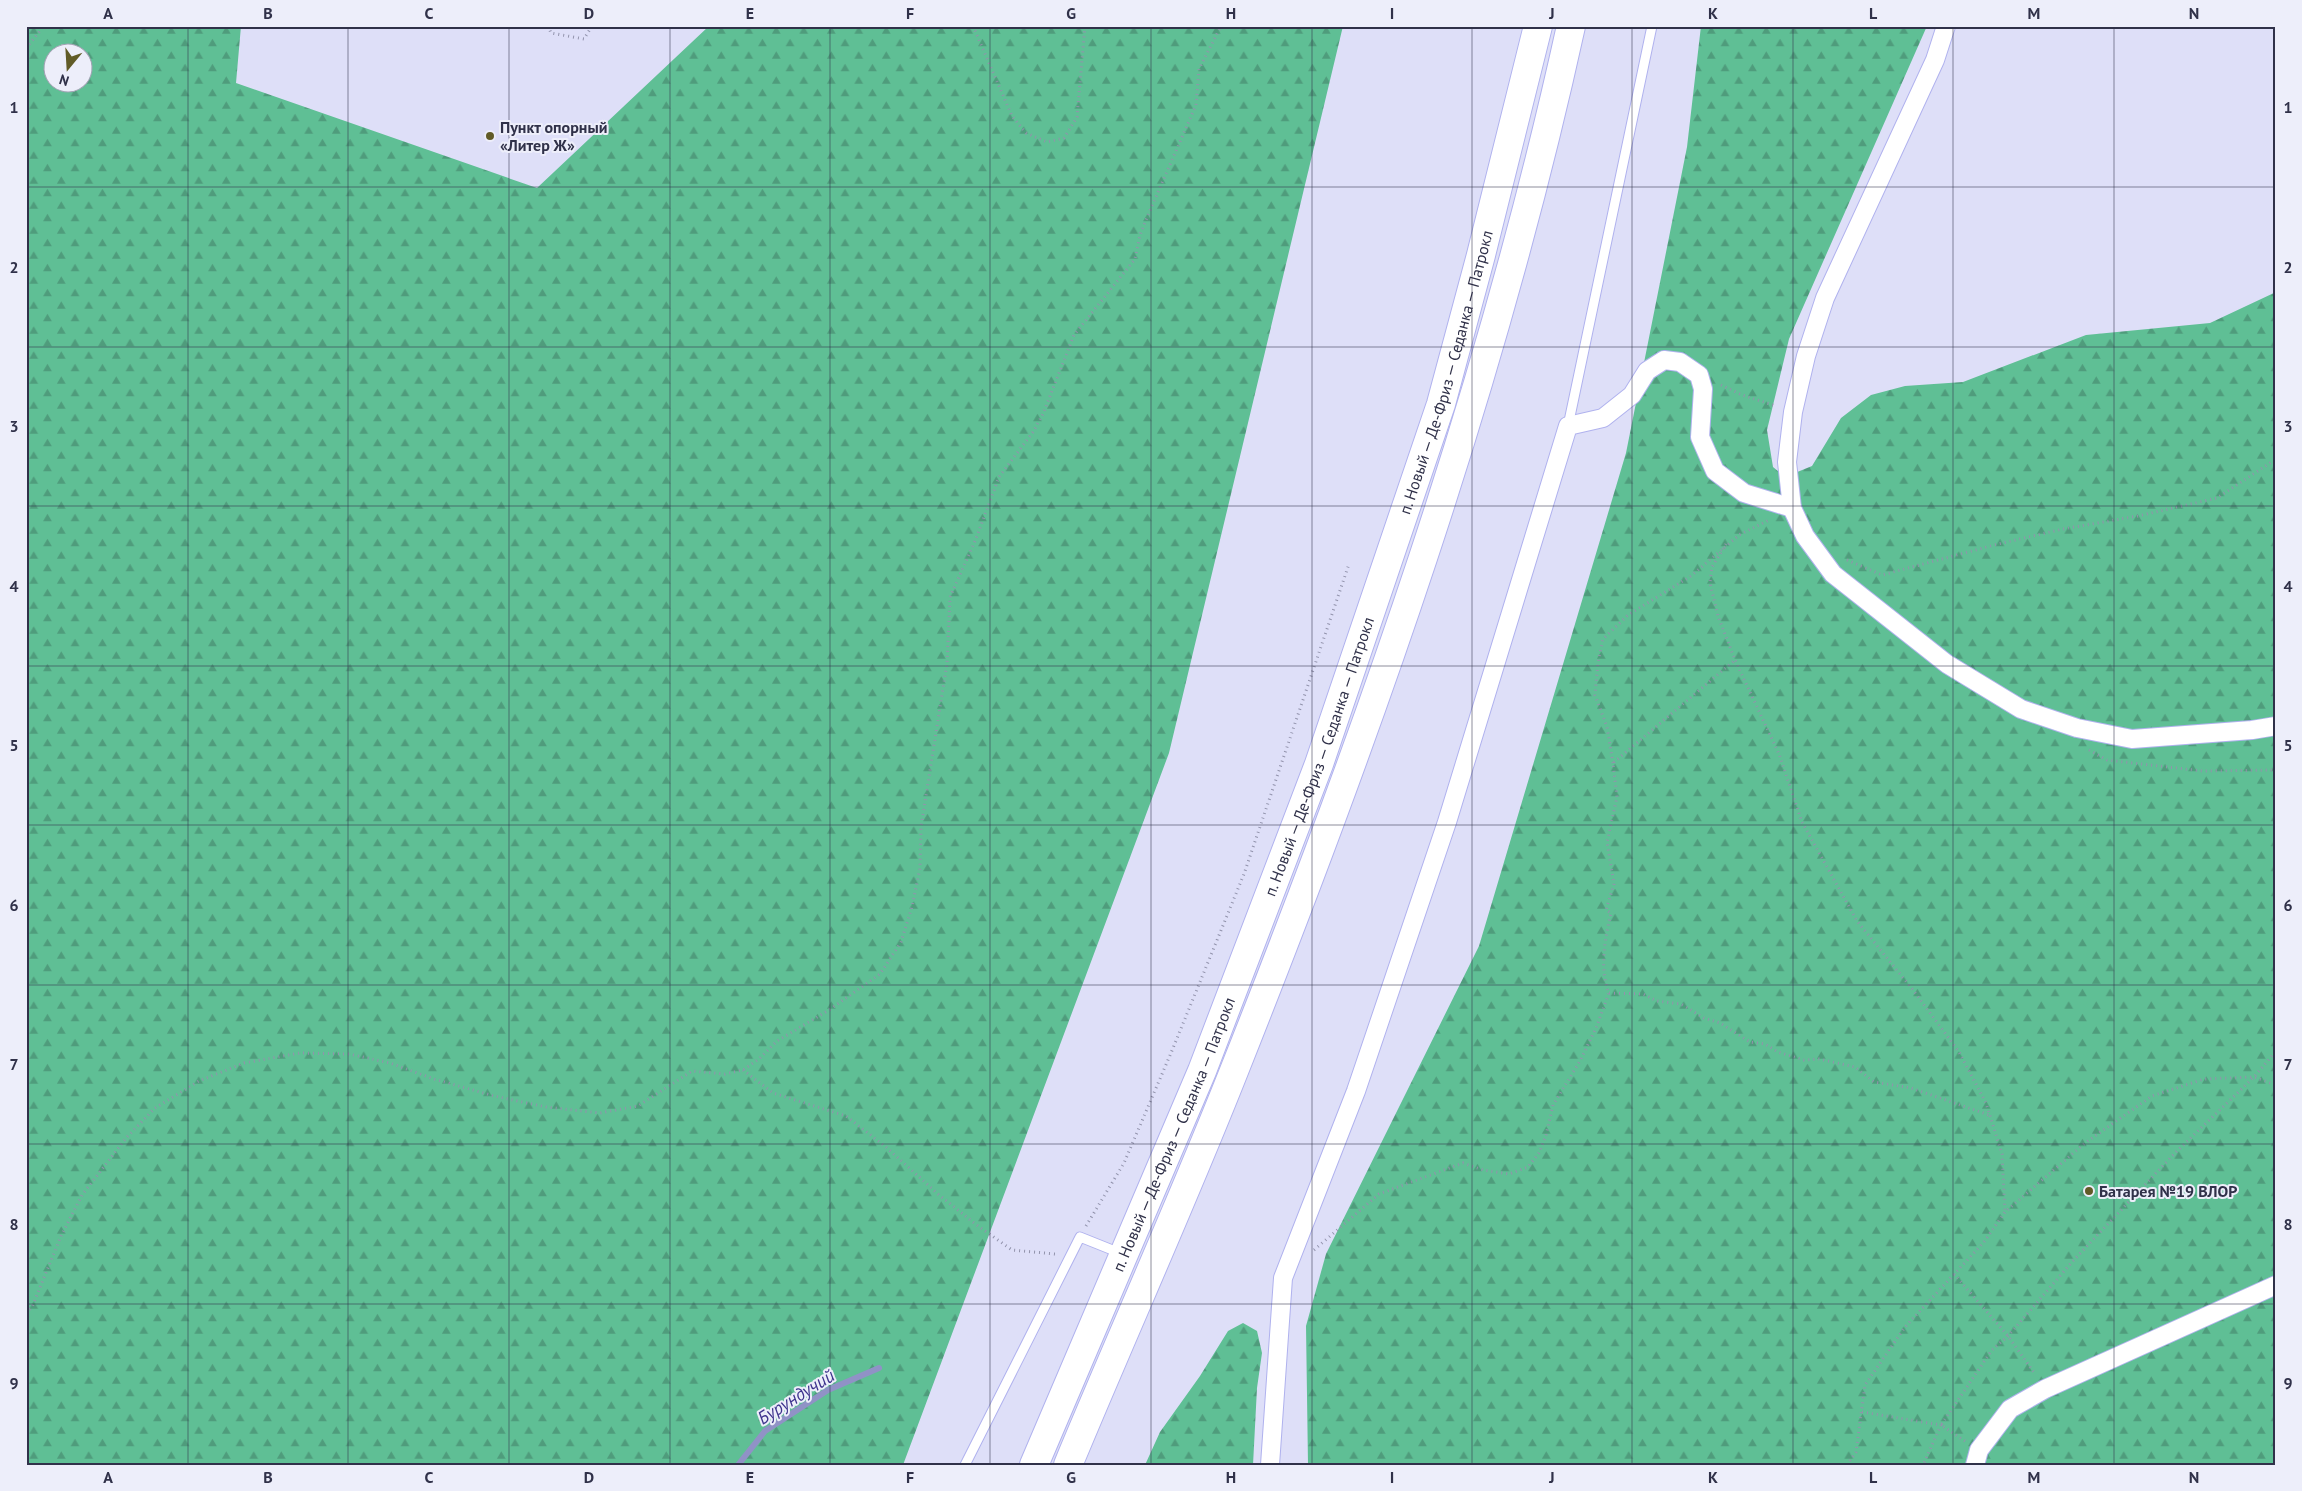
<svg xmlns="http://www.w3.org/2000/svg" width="2302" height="1491" font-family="'PT Sans',sans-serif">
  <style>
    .forest { fill: url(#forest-firs); fill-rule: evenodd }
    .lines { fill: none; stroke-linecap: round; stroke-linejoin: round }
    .stream { stroke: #9092c6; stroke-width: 6 }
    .service-casing { stroke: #b0b2ee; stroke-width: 11 }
    .minor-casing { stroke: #b0b2ee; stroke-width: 20 }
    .trunk-casing { stroke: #b0b2ee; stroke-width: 30 }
    .path { stroke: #9293ac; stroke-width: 3; stroke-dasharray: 1 4; stroke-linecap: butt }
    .service { stroke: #fff; stroke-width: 9 }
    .minor { stroke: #fff; stroke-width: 18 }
    .trunk { stroke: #fff; stroke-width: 28 }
    .grid { fill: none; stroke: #303149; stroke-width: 1; stroke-opacity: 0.55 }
    .poi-dot { fill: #615b27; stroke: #edeefa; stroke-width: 2 }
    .labels { text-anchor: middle; stroke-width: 4; stroke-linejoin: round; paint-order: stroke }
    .poi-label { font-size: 16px; font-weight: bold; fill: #303149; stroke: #edeefa; text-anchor: start }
    .street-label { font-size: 16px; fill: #303149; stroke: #edeefa }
    .water-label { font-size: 18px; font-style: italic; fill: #3e348d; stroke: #edeefa }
    .neatline { fill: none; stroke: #303149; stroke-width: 2 }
    .grid-label { font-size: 16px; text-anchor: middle; font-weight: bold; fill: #303149 }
  </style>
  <defs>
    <pattern id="forest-firs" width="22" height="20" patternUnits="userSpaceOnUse" patternTransform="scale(1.25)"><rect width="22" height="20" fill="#5fbf95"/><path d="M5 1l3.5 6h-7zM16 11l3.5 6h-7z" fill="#4f9c7c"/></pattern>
  </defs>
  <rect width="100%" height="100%" fill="#dedff8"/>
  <!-- forest -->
  <g class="forest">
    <path d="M 26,26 L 241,26 L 236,83 L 537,188 L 709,26 L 1343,26 L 1169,753 L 903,1465 L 26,1465 ZM 52,52 L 82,52 L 82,82 L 52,82 Z"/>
    <polygon points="1701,26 1927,26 1789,339 1767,430 1773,467 1785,477 1812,466 1841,418 1871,395 1905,386 1963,382 2086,335 2210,323 2276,292 2276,1465 1308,1465 1306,1326 1326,1254 1479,946 1626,453 1687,147"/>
    <polygon points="1243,1323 1257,1331 1262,1353 1257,1388 1253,1465 1145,1465 1160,1432 1200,1376 1228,1331"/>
  </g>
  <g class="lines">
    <!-- stream -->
    <polyline class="stream" points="738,1465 765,1431 828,1390 879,1368"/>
    <defs>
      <g id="service">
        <polyline points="1568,426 1652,26"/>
        <polyline points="965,1465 1080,1237 1115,1251"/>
      </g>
      <g id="minor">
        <polyline points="1946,26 1935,60 1825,298 1806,356 1793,412 1787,462 1792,508 1805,536 1833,574 1947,664 2021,709 2077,728 2132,739 2252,730 2276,726"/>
        <polyline points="1270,1465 1283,1278 1356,1091 1447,822 1568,426 1603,418 1632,395 1647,371 1664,360 1680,362 1699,375 1703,389 1700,437 1715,471 1744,493 1792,508"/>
        <polyline points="1975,1465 1979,1450 2010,1409 2045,1389 2276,1285"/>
      </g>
      <g id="trunk">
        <path id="s1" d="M 1034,1465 L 1202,1071 L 1319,764 L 1441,404 L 1481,255 L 1538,26"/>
        <path d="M 1068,1465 C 1122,1335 1180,1207 1232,1076 C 1368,735 1492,386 1571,26"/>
      </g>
    </defs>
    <!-- service casing -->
    <use href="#service" class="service-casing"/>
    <!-- minor casing -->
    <use href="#minor" class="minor-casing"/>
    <!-- trunk casing -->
    <use href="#trunk" class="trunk-casing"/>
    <!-- path -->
    <g class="path">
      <polyline points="548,26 551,33 584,39 592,26"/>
      <polyline points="973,26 1012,116 1026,133 1047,142 1064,138 1077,117 1085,26"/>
      <polyline points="26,48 40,31 41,26"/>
      <polyline points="1721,385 1742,395 1776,406"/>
      <polyline points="1726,544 1712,567 1710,583 1718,616 1735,660 1779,754 1802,822 1857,921 1913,990 1959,1052 1986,1103 2002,1154 2005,1212"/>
      <polyline points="1847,560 1882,575 1998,544 2063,529 2138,516 2217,498 2276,459"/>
      <polyline points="2089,750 2107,760 2202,771 2276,770"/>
      <polyline points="1613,763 1607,727 1595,695 1598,662 1603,639 1628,615 1691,576 1739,535 1769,520"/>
      <polyline points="1609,993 1643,994 1657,1001 1681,1004 1704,1018 1720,1023 1750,1042 1765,1044 1778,1052 1804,1060 1819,1059 1855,1067 1874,1082 1911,1088 1989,1115"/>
      <polyline points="743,1070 773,1093 846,1116 886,1147 938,1194 978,1226 1012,1250 1055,1254"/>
      <polyline points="1086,1226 1124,1163 1171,1053 1244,874 1349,564"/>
      <path d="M 1314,1250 L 1379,1194 L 1463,1163 L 1483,1170 L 1509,1174 L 1528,1167 L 1539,1153 L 1546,1135 L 1553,1105 L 1580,1061 L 1596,1028 L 1609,993 C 1599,968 1605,939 1611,913 L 1606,910 L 1614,884 L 1607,842 L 1617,797 L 1613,763 L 1735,660"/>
      <polyline points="1954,1274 2008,1336 2035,1374"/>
      <polyline points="26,1313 32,1307 61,1236 82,1195 127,1137 155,1108 199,1081 244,1063 300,1053 349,1054 390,1063 434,1079 494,1096 546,1107 600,1113 638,1106 692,1071 725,1074 743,1070 759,1059 777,1041 829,1010 880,974 901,942 912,907 920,868 921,827 947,663 950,597 975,541 999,477 1033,432 1043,414 1074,335 1135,259 1140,235 1148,215 1196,105 1199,69 1221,26"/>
      <polyline points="1862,1412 1941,1425 1923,1465"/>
      <polyline points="1965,1441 1941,1425 1992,1350 2008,1336 2072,1262 2175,1153 2254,1077 2276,1051"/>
      <polyline points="1847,1465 1856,1452 1865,1385 1905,1327 1984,1242 2005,1212 2085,1143 2152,1096 2204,1079 2254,1077 2276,1085"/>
    </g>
    <!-- service -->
    <use href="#service" class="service"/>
    <!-- minor -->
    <use href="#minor" class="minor"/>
    <!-- trunk -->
    <use href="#trunk" class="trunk"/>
  </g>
  <!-- grid -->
  <path class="grid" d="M 188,26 L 188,1465M 348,26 L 348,1465M 509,26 L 509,1465M 670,26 L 670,1465M 830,26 L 830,1465M 990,26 L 990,1465M 1151,26 L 1151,1465M 1312,26 L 1312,1465M 1472,26 L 1472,1465M 1632,26 L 1632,1465M 1793,26 L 1793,1465M 1953,26 L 1953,1465M 2114,26 L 2114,1465M 26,187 L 2276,187M 26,347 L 2276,347M 26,506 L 2276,506M 26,666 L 2276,666M 26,825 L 2276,825M 26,985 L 2276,985M 26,1144 L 2276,1144M 26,1304 L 2276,1304"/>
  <!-- markers -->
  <g class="poi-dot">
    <circle cx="490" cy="136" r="5"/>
    <circle cx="2089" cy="1191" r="5"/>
  </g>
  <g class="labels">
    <!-- poi labels -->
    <g class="poi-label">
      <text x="500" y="133">Пункт опорный<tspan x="500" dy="18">«Литер Ж»</tspan></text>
      <text x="2099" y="1197">Батарея №19 ВЛОР</text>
    </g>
    <!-- street labels -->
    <g class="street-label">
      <text dy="6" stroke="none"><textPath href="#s1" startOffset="1169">п. Новый — Де-Фриз — Седанка — Патрокл</textPath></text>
      <text dy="6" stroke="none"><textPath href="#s1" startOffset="764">п. Новый — Де-Фриз — Седанка — Патрокл</textPath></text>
      <text dy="6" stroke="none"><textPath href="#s1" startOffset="359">п. Новый — Де-Фриз — Седанка — Патрокл</textPath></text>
    </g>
    <!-- water labels -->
    <g class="water-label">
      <text transform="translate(796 1397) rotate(-32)" y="6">Бурундучий</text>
    </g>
  </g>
  <!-- border -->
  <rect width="2302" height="1491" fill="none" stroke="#edeefa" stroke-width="55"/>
  <!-- north arrow -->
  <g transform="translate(68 68) rotate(198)"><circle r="24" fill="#edeefa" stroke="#a1a2b3"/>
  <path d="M0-4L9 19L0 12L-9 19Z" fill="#615b27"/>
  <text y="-8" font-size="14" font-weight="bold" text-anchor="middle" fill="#303149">N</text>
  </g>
  <rect x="28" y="28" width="2246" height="1436" class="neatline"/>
  <g class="grid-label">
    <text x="108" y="19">A</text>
    <text x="268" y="19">B</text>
    <text x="429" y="19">C</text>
    <text x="589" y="19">D</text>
    <text x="750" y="19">E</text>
    <text x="910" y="19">F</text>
    <text x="1071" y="19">G</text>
    <text x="1231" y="19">H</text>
    <text x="1392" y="19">I</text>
    <text x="1552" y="19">J</text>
    <text x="1713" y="19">K</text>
    <text x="1873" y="19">L</text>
    <text x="2034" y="19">M</text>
    <text x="2194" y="19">N</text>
    <text x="14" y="113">1</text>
    <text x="2288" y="113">1</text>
    <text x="14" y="273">2</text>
    <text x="2288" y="273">2</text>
    <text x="14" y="432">3</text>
    <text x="2288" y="432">3</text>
    <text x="14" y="592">4</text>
    <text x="2288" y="592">4</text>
    <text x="14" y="751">5</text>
    <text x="2288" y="751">5</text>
    <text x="14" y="911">6</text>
    <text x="2288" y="911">6</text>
    <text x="14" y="1070">7</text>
    <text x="2288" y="1070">7</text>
    <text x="14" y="1230">8</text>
    <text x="2288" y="1230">8</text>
    <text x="14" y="1389">9</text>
    <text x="2288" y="1389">9</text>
    <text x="108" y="1483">A</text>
    <text x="268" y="1483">B</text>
    <text x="429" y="1483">C</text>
    <text x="589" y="1483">D</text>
    <text x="750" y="1483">E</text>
    <text x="910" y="1483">F</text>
    <text x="1071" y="1483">G</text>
    <text x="1231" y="1483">H</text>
    <text x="1392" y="1483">I</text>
    <text x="1552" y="1483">J</text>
    <text x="1713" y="1483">K</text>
    <text x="1873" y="1483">L</text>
    <text x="2034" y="1483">M</text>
    <text x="2194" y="1483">N</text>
  </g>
</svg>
